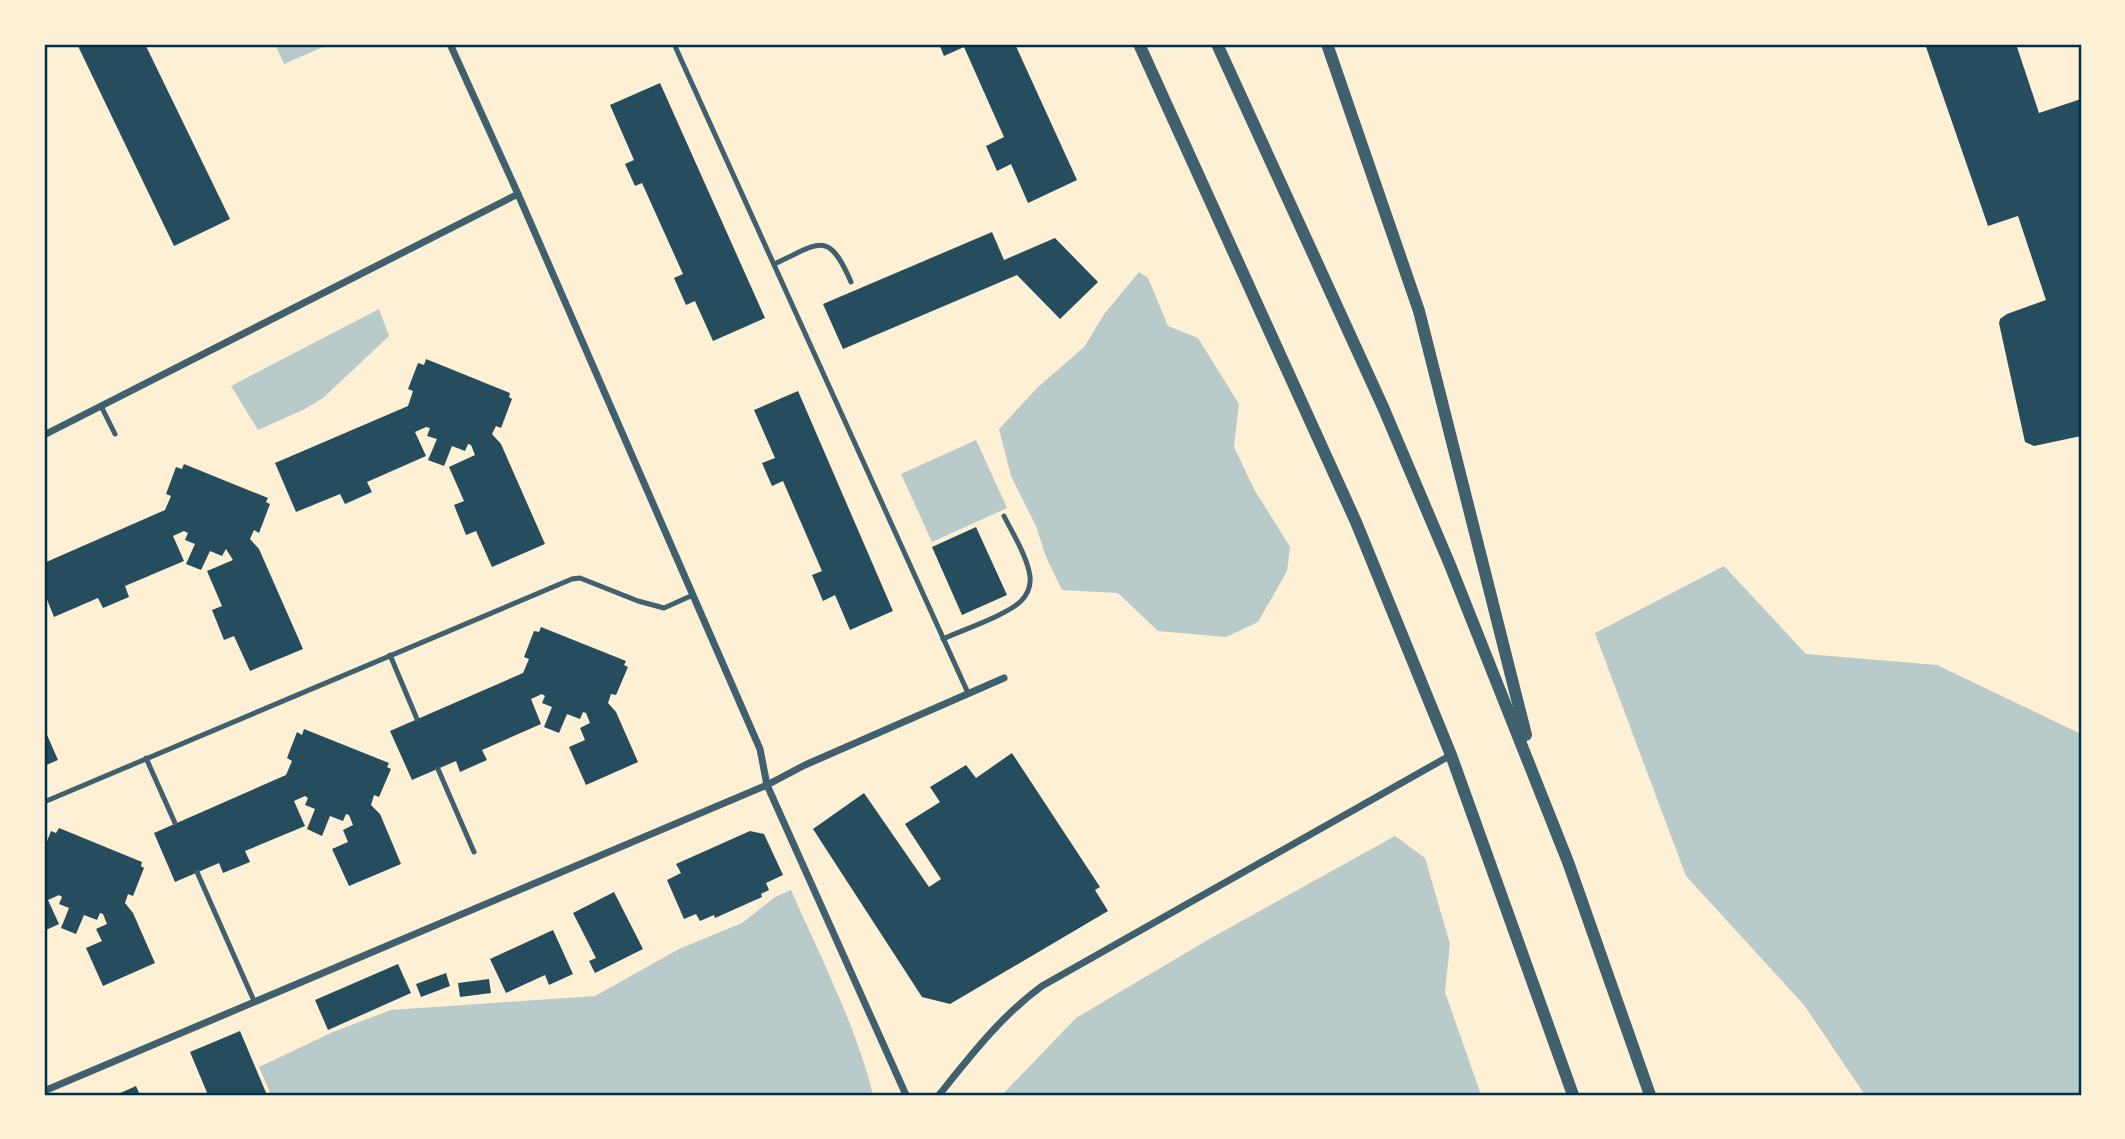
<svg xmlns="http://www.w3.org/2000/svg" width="2125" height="1139" font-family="'Roboto Condensed',sans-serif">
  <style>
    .green { fill: #b9caca }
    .building { fill: #264d5e }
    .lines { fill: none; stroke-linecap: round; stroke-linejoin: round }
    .service { stroke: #3f606c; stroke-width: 5 }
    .minor { stroke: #3f606c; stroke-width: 7 }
    .tertiary { stroke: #3f606c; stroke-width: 12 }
    .neatline { fill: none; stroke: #003049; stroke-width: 2.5 }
  </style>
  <rect width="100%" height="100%" fill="#fdf0d5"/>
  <!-- green -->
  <g class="green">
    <polygon points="275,44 330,44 284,64"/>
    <polygon points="1139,272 1148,278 1168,326 1198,338 1239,404 1234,447 1254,489 1290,547 1287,571 1258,622 1226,637 1158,631 1118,593 1062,590 1046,557 1036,526 1011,476 999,429 1037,388 1084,347 1105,313"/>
    <polygon points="379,309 389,336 323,398 305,409 258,430 231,386"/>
    <polygon points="976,440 1007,508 932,542 901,474"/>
    <polygon points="1724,566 1806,654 1937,665 2081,734 2081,1095 1865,1095 1804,1005 1686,876 1595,633"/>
    <polygon points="1395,836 1425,858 1450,944 1445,992 1481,1095 1002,1095 1076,1018 1211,938"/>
    <path d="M 791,890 C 819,954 857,1028 873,1095 L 271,1095 L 259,1067 L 333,1032 L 391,1010 L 595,996 L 679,949 L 742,923 L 775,897 Z"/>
  </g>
  <!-- building -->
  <g class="building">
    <polygon points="77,44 145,44 230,219 174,246"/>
    <polygon points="939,44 1015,44 1077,180 1028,203 1011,164 997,171 986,146 1004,137 964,47 944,56"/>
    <polygon points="1925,44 2016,44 2039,113 2081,99 2081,436 2034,446 2025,442 1999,323 2000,319 2007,314 2046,300 2018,216 1988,226"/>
    <polygon points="660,83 765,318 713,341 695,301 686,305 674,278 683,274 642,183 635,186 625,164 634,160 610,105"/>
    <polygon points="992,232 1004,260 1055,238 1098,282 1060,319 1017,275 843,349 823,304"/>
    <polygon points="426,359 510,393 509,397 512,399 501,428 496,426 492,434 501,444 545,544 492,567 476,531 466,535 454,505 464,501 449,467 475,455 471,445 468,444 465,451 452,446 444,466 428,460 437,439 427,436 430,428 426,427 415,432 426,456 367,482 372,492 345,504 340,494 296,512 275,463 408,406 413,391 408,389 418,363 424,365"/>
    <polygon points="798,391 893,611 850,630 835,595 823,601 812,575 822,571 783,481 772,486 762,463 775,458 754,410"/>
    <polygon points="184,464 268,498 266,502 270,504 259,533 254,530 250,539 259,549 303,649 250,671 234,636 224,640 212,610 222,606 207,571 233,560 226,549 222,556 210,551 201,570 186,564 195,544 185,540 188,533 184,531 173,536 184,561 125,586 129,597 103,608 98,598 54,617 44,592 44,563 165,510 171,496 166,494 176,467 182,469"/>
    <polygon points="976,527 1007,595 962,615 932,547"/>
    <polygon points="541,627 626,661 624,665 628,667 616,695 611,694 608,703 616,712 638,762 586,785 569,747 585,740 580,728 590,723 586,713 583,712 580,719 567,714 559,733 544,727 552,707 542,703 545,696 542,694 531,699 541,724 482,750 487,760 460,772 456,761 412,780 390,731 523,673 529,659 524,657 534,631 539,632"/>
    <polygon points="44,728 58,760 44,766"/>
    <polygon points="304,729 389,763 387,767 391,769 379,797 374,795 371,805 380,814 401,864 349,886 332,849 348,842 343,830 353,825 349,815 346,814 343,821 330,816 322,836 307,829 315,809 305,805 308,798 305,796 294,801 305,826 245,851 250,862 223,873 219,863 175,882 154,833 286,775 292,761 287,758 297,732 302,735"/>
    <polygon points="1012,753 1100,887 1095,890 1108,911 950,1004 922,997 813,829 864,793 929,887 941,879 905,824 940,802 930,787 966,765 976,778"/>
    <polygon points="59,828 142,862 141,866 144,868 133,896 128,894 125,903 133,913 155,963 103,986 86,948 102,941 96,929 107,924 103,914 100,913 97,920 84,915 76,934 61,928 69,908 59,904 62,897 59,895 48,900 59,924 44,931 46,860 44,849 51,831 56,833"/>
    <polygon points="750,831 764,834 783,875 766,883 769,890 761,894 762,897 715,918 714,915 700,921 696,914 684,919 667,880 681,873 676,864"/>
    <polygon points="614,892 643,949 595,973 589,961 596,958 573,913"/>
    <polygon points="553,930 573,974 549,985 545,975 506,993 490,959"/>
    <polygon points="398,964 411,993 328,1030 315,1000"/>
    <polygon points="446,973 450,986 421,997 416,984"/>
    <polygon points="489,979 491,993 460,997 458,983"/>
    <polygon points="240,1031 267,1095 208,1095 190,1052"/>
    <polygon points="136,1086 140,1095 116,1095"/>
  </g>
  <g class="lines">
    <!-- service -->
    <g class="service">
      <polyline points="674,44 968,693"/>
      <path d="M 774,264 C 819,244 828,228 851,282"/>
      <polyline points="101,406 115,434"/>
      <path d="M 943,639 C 962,630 1007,615 1021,601 C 1028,594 1031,586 1030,576 C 1027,556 1013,534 1004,516"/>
      <polyline points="390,655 417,719"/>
      <polyline points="146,758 175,823"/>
      <polyline points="438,769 474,852"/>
      <polyline points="44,802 572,579 580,578 638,601 664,608 693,595"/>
      <polyline points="197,872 254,1001"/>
    </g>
    <!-- minor -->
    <g class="minor">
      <polyline points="450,44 518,194 760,749 767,785 906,1095"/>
      <polyline points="44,435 518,194"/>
      <polyline points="44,1091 767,785 805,765 1004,678"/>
      <path d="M 939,1095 C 971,1055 1001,1016 1042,986 L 1451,755"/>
    </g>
    <!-- tertiary -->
    <g class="tertiary">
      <polyline points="1139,44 1356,522 1451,755 1573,1095"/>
      <polyline points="1217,44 1383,407 1450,565 1568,862 1650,1095"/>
      <polyline points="1327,44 1419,311 1526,735"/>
    </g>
  </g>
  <!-- border -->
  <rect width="2125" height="1139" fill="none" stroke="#fdf0d5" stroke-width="91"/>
  <rect x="46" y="46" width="2034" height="1048" class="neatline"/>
</svg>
